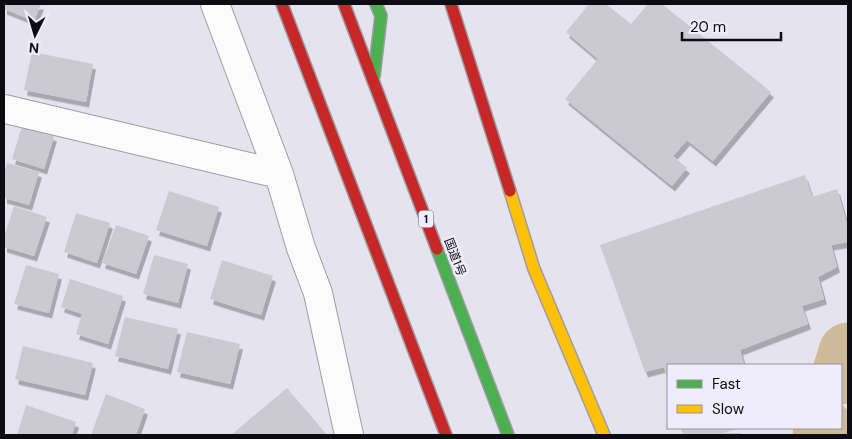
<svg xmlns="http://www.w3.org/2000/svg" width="852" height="439" viewBox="0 0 852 439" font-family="'DM Sans','Noto Sans JP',sans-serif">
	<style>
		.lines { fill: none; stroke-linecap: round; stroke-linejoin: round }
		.river { stroke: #ceba99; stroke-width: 59 }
		.building { fill: #cbc9d2; filter: url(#shadow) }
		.street-casing { stroke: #9e9ca4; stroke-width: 30 }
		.fast-casing { stroke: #9e9ca4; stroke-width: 14 }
		.slow-casing { stroke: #9e9ca4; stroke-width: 14 }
		.jam-casing { stroke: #9e9ca4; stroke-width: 14 }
		.street { stroke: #fbfbfc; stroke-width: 28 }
		.fast { stroke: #4caf50; stroke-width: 11 }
		.slow { stroke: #ffc107; stroke-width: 11 }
		.jam { stroke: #c62828; stroke-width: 11 }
		.labels { text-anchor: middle; stroke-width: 5; stroke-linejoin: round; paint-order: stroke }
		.shield { fill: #efedfc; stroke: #515058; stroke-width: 1 }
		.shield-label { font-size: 11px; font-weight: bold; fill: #0d0c12 }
		.street-label { font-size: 12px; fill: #0d0c12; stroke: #efedfc }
	</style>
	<defs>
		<filter id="shadow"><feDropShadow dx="3" dy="5.5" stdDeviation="0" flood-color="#0004"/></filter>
	</defs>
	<rect width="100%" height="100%" fill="#e5e3ee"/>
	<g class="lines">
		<!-- river -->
		<path class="river" d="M841 375 848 352
			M822 435 824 428"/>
	</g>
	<!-- building -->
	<path class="building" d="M4 4H41L34 21 4 9Z
		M589 4H606L631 24 648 4H662L771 92 713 161 687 140 673 156 687 168 672 186 565 99 598 59 566 32Z
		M32 52 93 64 86 102 24 90Z
		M22 126 54 136 44 169 12 159Z
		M7 163 39 172 29 205 4 198V172Z
		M805 175 812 197 837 189 848 227V242L831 245 837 267 818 277 824 299 802 306 808 324 740 350 744 365H668V380L664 367 645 372 600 245Z
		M169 191 219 207 207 246 156 230Z
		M14 206 47 217 34 256 4 247V237Z
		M76 213 110 223 97 263 64 252Z
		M116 225 149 236 136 274 102 263Z
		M154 255 188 264 178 303 143 294Z
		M222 260 273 276 261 315 210 299Z
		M26 265 59 274 49 313 14 304Z
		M70 279 123 296 108 344 76 334 82 314 61 307Z
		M125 317 178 329 168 369 115 356Z
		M187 332 240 344 230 384 177 372Z
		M23 346 93 363 85 395 15 379Z
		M287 388 327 435H231Z
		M106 394 145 409 136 435H91Z
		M26 405 76 422 72 435H17Z
		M681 428H740L718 435H683Z"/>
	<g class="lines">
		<defs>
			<path id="street" d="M215 4 279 174 301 248 318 293 349 435
				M5 109 279 174"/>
			<path id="fast" d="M374 76 381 16 376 4
				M437 249 508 435"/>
			<path id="slow" d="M510 191 534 269 604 435"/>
			<path id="jam" d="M282 4 446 435
				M344 4 437 249
				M451 4 510 191"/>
		</defs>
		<!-- street casing -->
		<use href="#street" class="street-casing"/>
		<!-- fast casing -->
		<use href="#fast" class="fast-casing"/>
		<!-- slow casing -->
		<use href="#slow" class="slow-casing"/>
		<!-- jam casing -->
		<use href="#jam" class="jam-casing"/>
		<!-- street -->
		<use href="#street" class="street"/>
		<!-- fast -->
		<use href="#fast" class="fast"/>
		<!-- slow -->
		<use href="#slow" class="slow"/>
		<!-- jam -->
		<use href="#jam" class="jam"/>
	</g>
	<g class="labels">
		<!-- shield labels -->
		<rect class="shield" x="418.5" y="210.5" width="15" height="17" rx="4"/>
		<g class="shield-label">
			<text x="426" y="223">1</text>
		</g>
		<!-- street labels -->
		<g class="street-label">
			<text transform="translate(455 257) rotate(69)" y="4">国道1号</text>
		</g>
	</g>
	<!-- border -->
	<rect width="852" height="439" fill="none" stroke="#0d0c12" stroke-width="10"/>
	<!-- legend -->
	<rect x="667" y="364" width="175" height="65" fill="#efedfc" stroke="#95939e"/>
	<rect x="677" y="380" width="25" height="8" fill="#4caf50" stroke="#95939e"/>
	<text x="712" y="389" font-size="15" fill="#0d0c12">Fast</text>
	<rect x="677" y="405" width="25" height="8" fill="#ffc107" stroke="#95939e"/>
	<text x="712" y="414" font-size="15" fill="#0d0c12">Slow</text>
	<!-- north arrow -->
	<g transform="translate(35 35) rotate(185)" stroke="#efedfc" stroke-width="4" paint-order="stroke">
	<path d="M0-4L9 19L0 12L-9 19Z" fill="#0d0c12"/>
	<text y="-8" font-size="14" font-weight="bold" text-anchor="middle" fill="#0d0c12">N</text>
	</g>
	<!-- scale -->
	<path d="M682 32v8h99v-8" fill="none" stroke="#0d0c12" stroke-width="2.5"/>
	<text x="690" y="32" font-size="15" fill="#0d0c12" stroke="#efedfc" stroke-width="4" paint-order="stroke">20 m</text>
</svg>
